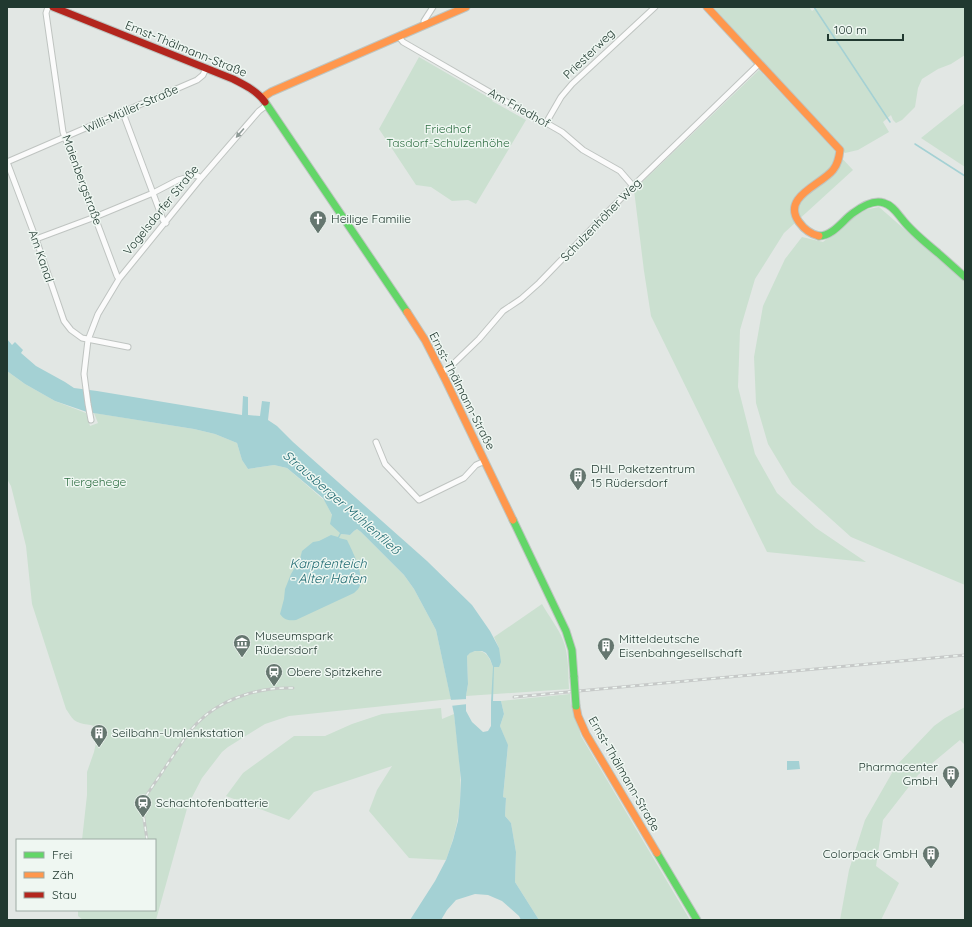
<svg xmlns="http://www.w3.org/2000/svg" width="972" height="927" viewBox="0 0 972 927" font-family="Quicksand,sans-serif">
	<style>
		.green { fill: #cbe0d0 }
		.water { fill: #a4d1d4; fill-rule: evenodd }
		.pier { fill: #e2e7e4 }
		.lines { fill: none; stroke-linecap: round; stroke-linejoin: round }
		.stream { stroke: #a4d1d4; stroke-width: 1.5 }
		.street-casing { stroke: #bfc4c1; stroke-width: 7 }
		.fast-casing { stroke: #bec5c1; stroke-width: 9 }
		.slow-casing { stroke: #bec5c1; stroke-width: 9 }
		.jam-casing { stroke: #bec5c1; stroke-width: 9 }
		.street { stroke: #fbfbfb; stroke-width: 5 }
		.fast { stroke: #63d668; stroke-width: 7 }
		.slow { stroke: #ff974d; stroke-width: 7 }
		.jam { stroke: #b3261e; stroke-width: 7 }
		.rail-casing { stroke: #c6c9c8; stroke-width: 3 }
		.rail { stroke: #eff7f2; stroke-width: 1.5; stroke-dasharray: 4.5; stroke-linecap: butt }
		.fast-bridge-casing { stroke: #bec5c1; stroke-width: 9; stroke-linecap: butt }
		.fast-bridge { stroke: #63d668; stroke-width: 7 }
		.oneway { fill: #8e9a96 }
		.labels { text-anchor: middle; stroke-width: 3; stroke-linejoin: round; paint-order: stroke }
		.street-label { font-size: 12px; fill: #213930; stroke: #eff7f2 }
		.park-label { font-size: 12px; fill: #2d6d41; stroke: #eff7f2 }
		.poi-label { font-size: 12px; fill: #213930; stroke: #eff7f2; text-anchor: start }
		.water-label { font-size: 13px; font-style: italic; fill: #1f6a71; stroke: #eff7f2 }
	</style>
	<rect width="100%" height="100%" fill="#e2e7e4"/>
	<!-- green -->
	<path class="green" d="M713 7H809L812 11 818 7H965V55L951 64 938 69 922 79 918 88 915 107 902 120 896 123 893 120 891 115 883 122 889 132 858 150 845 153Z
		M419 57 493 100 492 101 526 120 476 204 468 200 452 201 431 187 416 185 379 129Z
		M759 70 853 170 784 233 755 279 740 330 738 387 755 454 777 493 816 528 866 562 767 552 651 316 644 271 634 190Z
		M965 103V167L921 138Z
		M879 207 965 282V585L851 537 792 484 768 444 756 403 754 357 763 306 785 259 802 237 823 242 864 210Z
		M7 371 25 384 55 401 86 413 90 426 98 423 94 413 194 429 215 434 237 443 242 460 248 469 274 465 287 468 325 501 341 534 350 535 354 531 357 529 361 532 404 575 414 589 436 630 451 699 289 716 265 724 228 747 222 752 202 778 188 805 156 920H83L78 916V910H155V840H82L87 795V772L94 752 99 729C94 723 81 726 74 720 71 717 68 712 66 709L32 604 26 546 11 486 7 479Z
		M542 604C548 615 559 629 563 640 569 655 568 673 569 689L466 696 468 684 467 656C470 652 473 651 478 651 487 651 490 659 493 667L499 648 494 637Z
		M570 694 571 706 573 707 581 736 690 920H539L515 882 516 852 511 823 505 816 506 798 503 797 508 746 500 726 504 714 501 701Z
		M965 707V745L960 740 918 775 883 820 876 866 899 883 881 920H840L849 870 865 820 896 766 934 726 945 718Z
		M441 708 442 719 454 714C457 742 462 771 460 800 459 821 453 841 446 860L409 858 369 811 377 790 392 766 314 792 289 820 226 796 243 773 294 736H325L352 724 382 714Z"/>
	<!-- water -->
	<path class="water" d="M7 339 12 345 15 342 23 350 21 353 36 366 65 382 74 388 97 391 242 415 243 396 248 397V415L260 416 262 401 270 402 268 420 277 426 293 442 427 561 472 605 490 631 499 648 501 662 499 667H494L493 701H501L504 714 500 726 508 745 503 797 506 798 505 816 511 823 516 852 515 882 539 920H521L519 916 502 901 488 895 475 894 456 900 447 910 441 920H410L435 881 446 860 453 840 458 821 460 801 461 780 454 714 436 630 414 589 404 575 361 532 357 529 354 531 350 535 341 534 339 538 347 540C352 550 364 574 360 585 359 589 357 590 354 593L296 620C289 621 284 620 280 614L284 599 285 589 291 574 300 559 302 551 313 542 319 541 331 535 338 537 340 533 330 524 332 515 323 498 287 468 274 465 248 469 242 460 237 443 215 434 194 429 87 412 55 401 25 384 7 371ZM475 651H482L486 653 490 659 493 667 491 702V726L488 731 483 732 472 722 466 711V696L468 684 467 656 470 653Z
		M787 761H799L800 769 787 770Z"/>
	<!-- pier -->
	<path class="pier" d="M468 699V704L450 706 449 700Z"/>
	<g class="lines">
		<!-- stream -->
		<path class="stream" d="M814 7 890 122
			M915 144 965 176"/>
		<defs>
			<path id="street" d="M48 7 46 13 63 132 117 276 119 279
				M425 25 424 21 433 7
				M399 37 403 42 410 46 538 120 548 124 562 132 583 150 620 171 633 186
				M123 113 163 220 166 223
				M546 123 561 97 572 84 655 7
				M7 162 36 239 64 321 71 330 82 338 128 347
				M7 162 197 80 203 75 206 68
				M36 239 95 217 153 193 178 180 196 175 201 178
				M441 372 449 368 479 339 503 311 521 299 539 283 633 186 759 64
				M91 420 88 404 84 374 88 340 98 314 119 279 201 178 259 111 267 105
				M376 442 385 464 419 500 464 478 476 465 485 461"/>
			<path id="fast" d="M265 102 407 312
				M819 236C833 236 843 220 853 213 861 207 874 199 884 203 892 205 897 213 902 219 912 232 925 242 938 253 947 261 956 269 965 277
				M513 520 566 631 572 650 574 677
				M657 853 697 920"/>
			<path id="slow" d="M707 7 840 150C839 158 838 164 833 170 821 185 781 197 799 222 804 229 810 234 819 236
				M262 98 271 92 466 7
				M407 312 425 340 446 381 513 520
				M576 706 578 716 586 734 657 853"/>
			<path id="jam" d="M53 7 233 79C245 85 257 91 265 102"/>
		</defs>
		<!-- street casing -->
		<use href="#street" class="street-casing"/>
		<!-- fast casing -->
		<use href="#fast" class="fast-casing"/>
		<!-- slow casing -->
		<use href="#slow" class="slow-casing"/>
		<!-- jam casing -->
		<use href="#jam" class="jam-casing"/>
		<!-- street -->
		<use href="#street" class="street"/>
		<!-- fast -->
		<use href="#fast" class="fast"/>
		<!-- slow -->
		<use href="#slow" class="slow"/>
		<!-- jam -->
		<use href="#jam" class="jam"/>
		<defs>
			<path id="rail" d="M514 697 965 655
				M147 840 143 812 146 796 189 732C194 726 200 720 206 715 230 696 263 687 293 688"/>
		</defs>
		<!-- rail casing -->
		<use href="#rail" class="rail-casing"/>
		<!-- rail -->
		<use href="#rail" class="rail"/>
		<defs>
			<path id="fast-bridge" d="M574 677 576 706"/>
		</defs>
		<!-- fast-bridge casing -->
		<use href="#fast-bridge" class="fast-bridge-casing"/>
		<!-- fast-bridge -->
		<use href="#fast-bridge" class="fast-bridge"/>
	</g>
	<!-- one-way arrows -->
	<defs><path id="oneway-solid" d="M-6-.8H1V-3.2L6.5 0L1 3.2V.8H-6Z"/></defs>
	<use class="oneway" href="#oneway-solid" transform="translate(240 133) rotate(131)"/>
	<!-- icons -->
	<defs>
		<symbol id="church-pin" viewBox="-11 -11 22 30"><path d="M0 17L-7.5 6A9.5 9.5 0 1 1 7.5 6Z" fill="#65766f" stroke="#eff7f2"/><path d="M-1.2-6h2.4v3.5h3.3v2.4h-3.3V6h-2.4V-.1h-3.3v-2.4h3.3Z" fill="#fff"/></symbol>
		<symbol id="building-pin" viewBox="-11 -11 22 30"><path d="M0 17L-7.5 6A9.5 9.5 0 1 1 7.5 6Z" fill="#65766f" stroke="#eff7f2"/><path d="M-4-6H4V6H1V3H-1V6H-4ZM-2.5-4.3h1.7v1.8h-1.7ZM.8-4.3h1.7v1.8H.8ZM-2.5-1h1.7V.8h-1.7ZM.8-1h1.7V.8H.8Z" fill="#fff"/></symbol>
		<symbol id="museum-pin" viewBox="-11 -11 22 30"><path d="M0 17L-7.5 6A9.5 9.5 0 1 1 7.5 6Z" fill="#65766f" stroke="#eff7f2"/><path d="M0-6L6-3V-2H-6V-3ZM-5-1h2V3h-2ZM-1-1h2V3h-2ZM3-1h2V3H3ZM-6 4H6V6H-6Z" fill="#fff"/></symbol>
		<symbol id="station-pin" viewBox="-11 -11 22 30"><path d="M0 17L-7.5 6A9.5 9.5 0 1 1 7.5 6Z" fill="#65766f" stroke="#eff7f2"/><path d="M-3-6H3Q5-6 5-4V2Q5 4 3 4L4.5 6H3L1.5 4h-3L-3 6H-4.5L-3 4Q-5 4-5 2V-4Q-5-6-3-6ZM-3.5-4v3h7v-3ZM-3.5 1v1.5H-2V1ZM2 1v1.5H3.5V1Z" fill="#fff"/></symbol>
	</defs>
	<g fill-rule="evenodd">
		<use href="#church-pin" x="308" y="209" width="20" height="27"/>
		<use href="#building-pin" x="568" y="466" width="20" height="27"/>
		<use href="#museum-pin" x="232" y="633" width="20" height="27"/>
		<use href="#building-pin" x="596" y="636" width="20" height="27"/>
		<use href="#station-pin" x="264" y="662" width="20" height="27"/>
		<use href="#building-pin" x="89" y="723" width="20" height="27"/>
		<use href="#building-pin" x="941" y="764" width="20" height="27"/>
		<use href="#station-pin" x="133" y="793" width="20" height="27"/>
		<use href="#building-pin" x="921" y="844" width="20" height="27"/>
	</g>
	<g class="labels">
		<!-- street labels -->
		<g class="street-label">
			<text transform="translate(186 49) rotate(22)" y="4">Ernst-Thälmann-Straße</text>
			<text transform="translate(589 54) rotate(-44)" y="4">Priesterweg</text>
			<text transform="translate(519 108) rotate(29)" y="4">Am Friedhof</text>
			<text transform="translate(131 109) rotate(-24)" y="4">Willi-Müller-Straße</text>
			<text transform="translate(82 180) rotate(70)" y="4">Maienbergstraße</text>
			<text transform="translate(161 210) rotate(-51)" y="4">Vogelsdorfer Straße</text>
			<text transform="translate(601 220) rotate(-46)" y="4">Schulzenhöher Weg</text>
			<text transform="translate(41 256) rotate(71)" y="4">Am Kanal</text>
			<text transform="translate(462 391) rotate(63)" y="4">Ernst-Thälmann-Straße</text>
			<text transform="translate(624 774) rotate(60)" y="4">Ernst-Thälmann-Straße</text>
		</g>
		<!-- park labels -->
		<g class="park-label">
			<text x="448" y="133">Friedhof<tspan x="448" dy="14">Tasdorf-Schulzenhöhe</tspan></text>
			<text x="95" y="486">Tiergehege</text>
		</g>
		<!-- poi labels -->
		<g class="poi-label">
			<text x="331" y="223">Heilige Familie</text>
			<text x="591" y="473">DHL Paketzentrum<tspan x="591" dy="14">15 Rüdersdorf</tspan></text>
			<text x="255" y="640">Museumspark<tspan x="255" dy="14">Rüdersdorf</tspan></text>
			<text x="619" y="643">Mitteldeutsche<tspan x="619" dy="14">Eisenbahngesellschaft</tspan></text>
			<text x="287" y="676">Obere Spitzkehre</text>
			<text x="112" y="737">Seilbahn-Umlenkstation</text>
			<text x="938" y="771" text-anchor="end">Pharmacenter<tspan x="938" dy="14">GmbH</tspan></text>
			<text x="156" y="807">Schachtofenbatterie</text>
			<text x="918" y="858" text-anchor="end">Colorpack GmbH</text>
		</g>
		<!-- water labels -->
		<g class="water-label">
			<text transform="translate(342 502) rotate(41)" y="5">Strausberger Mühlenfließ</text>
			<text x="328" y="568">Karpfenteich<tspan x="328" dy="15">- Alter Hafen</tspan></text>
		</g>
	</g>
	<!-- border -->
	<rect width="972" height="927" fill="none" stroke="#213930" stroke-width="16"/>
	<!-- legend -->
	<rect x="16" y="839" width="140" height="72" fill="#eff7f2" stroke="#9daba4"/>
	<rect x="24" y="852" width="20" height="6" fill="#63d668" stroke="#9daba4"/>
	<text x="52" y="859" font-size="12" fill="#213930">Frei</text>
	<rect x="24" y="872" width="20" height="6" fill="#ff974d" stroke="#9daba4"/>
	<text x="52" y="879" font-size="12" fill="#213930">Zäh</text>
	<rect x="24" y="892" width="20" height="6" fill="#b3261e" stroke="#9daba4"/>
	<text x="52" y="899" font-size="12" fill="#213930">Stau</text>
	<!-- scale -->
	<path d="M828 34v6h75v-6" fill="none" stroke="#213930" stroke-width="2"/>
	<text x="834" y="34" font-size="12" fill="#213930" stroke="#eff7f2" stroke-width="3" paint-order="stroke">100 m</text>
</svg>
